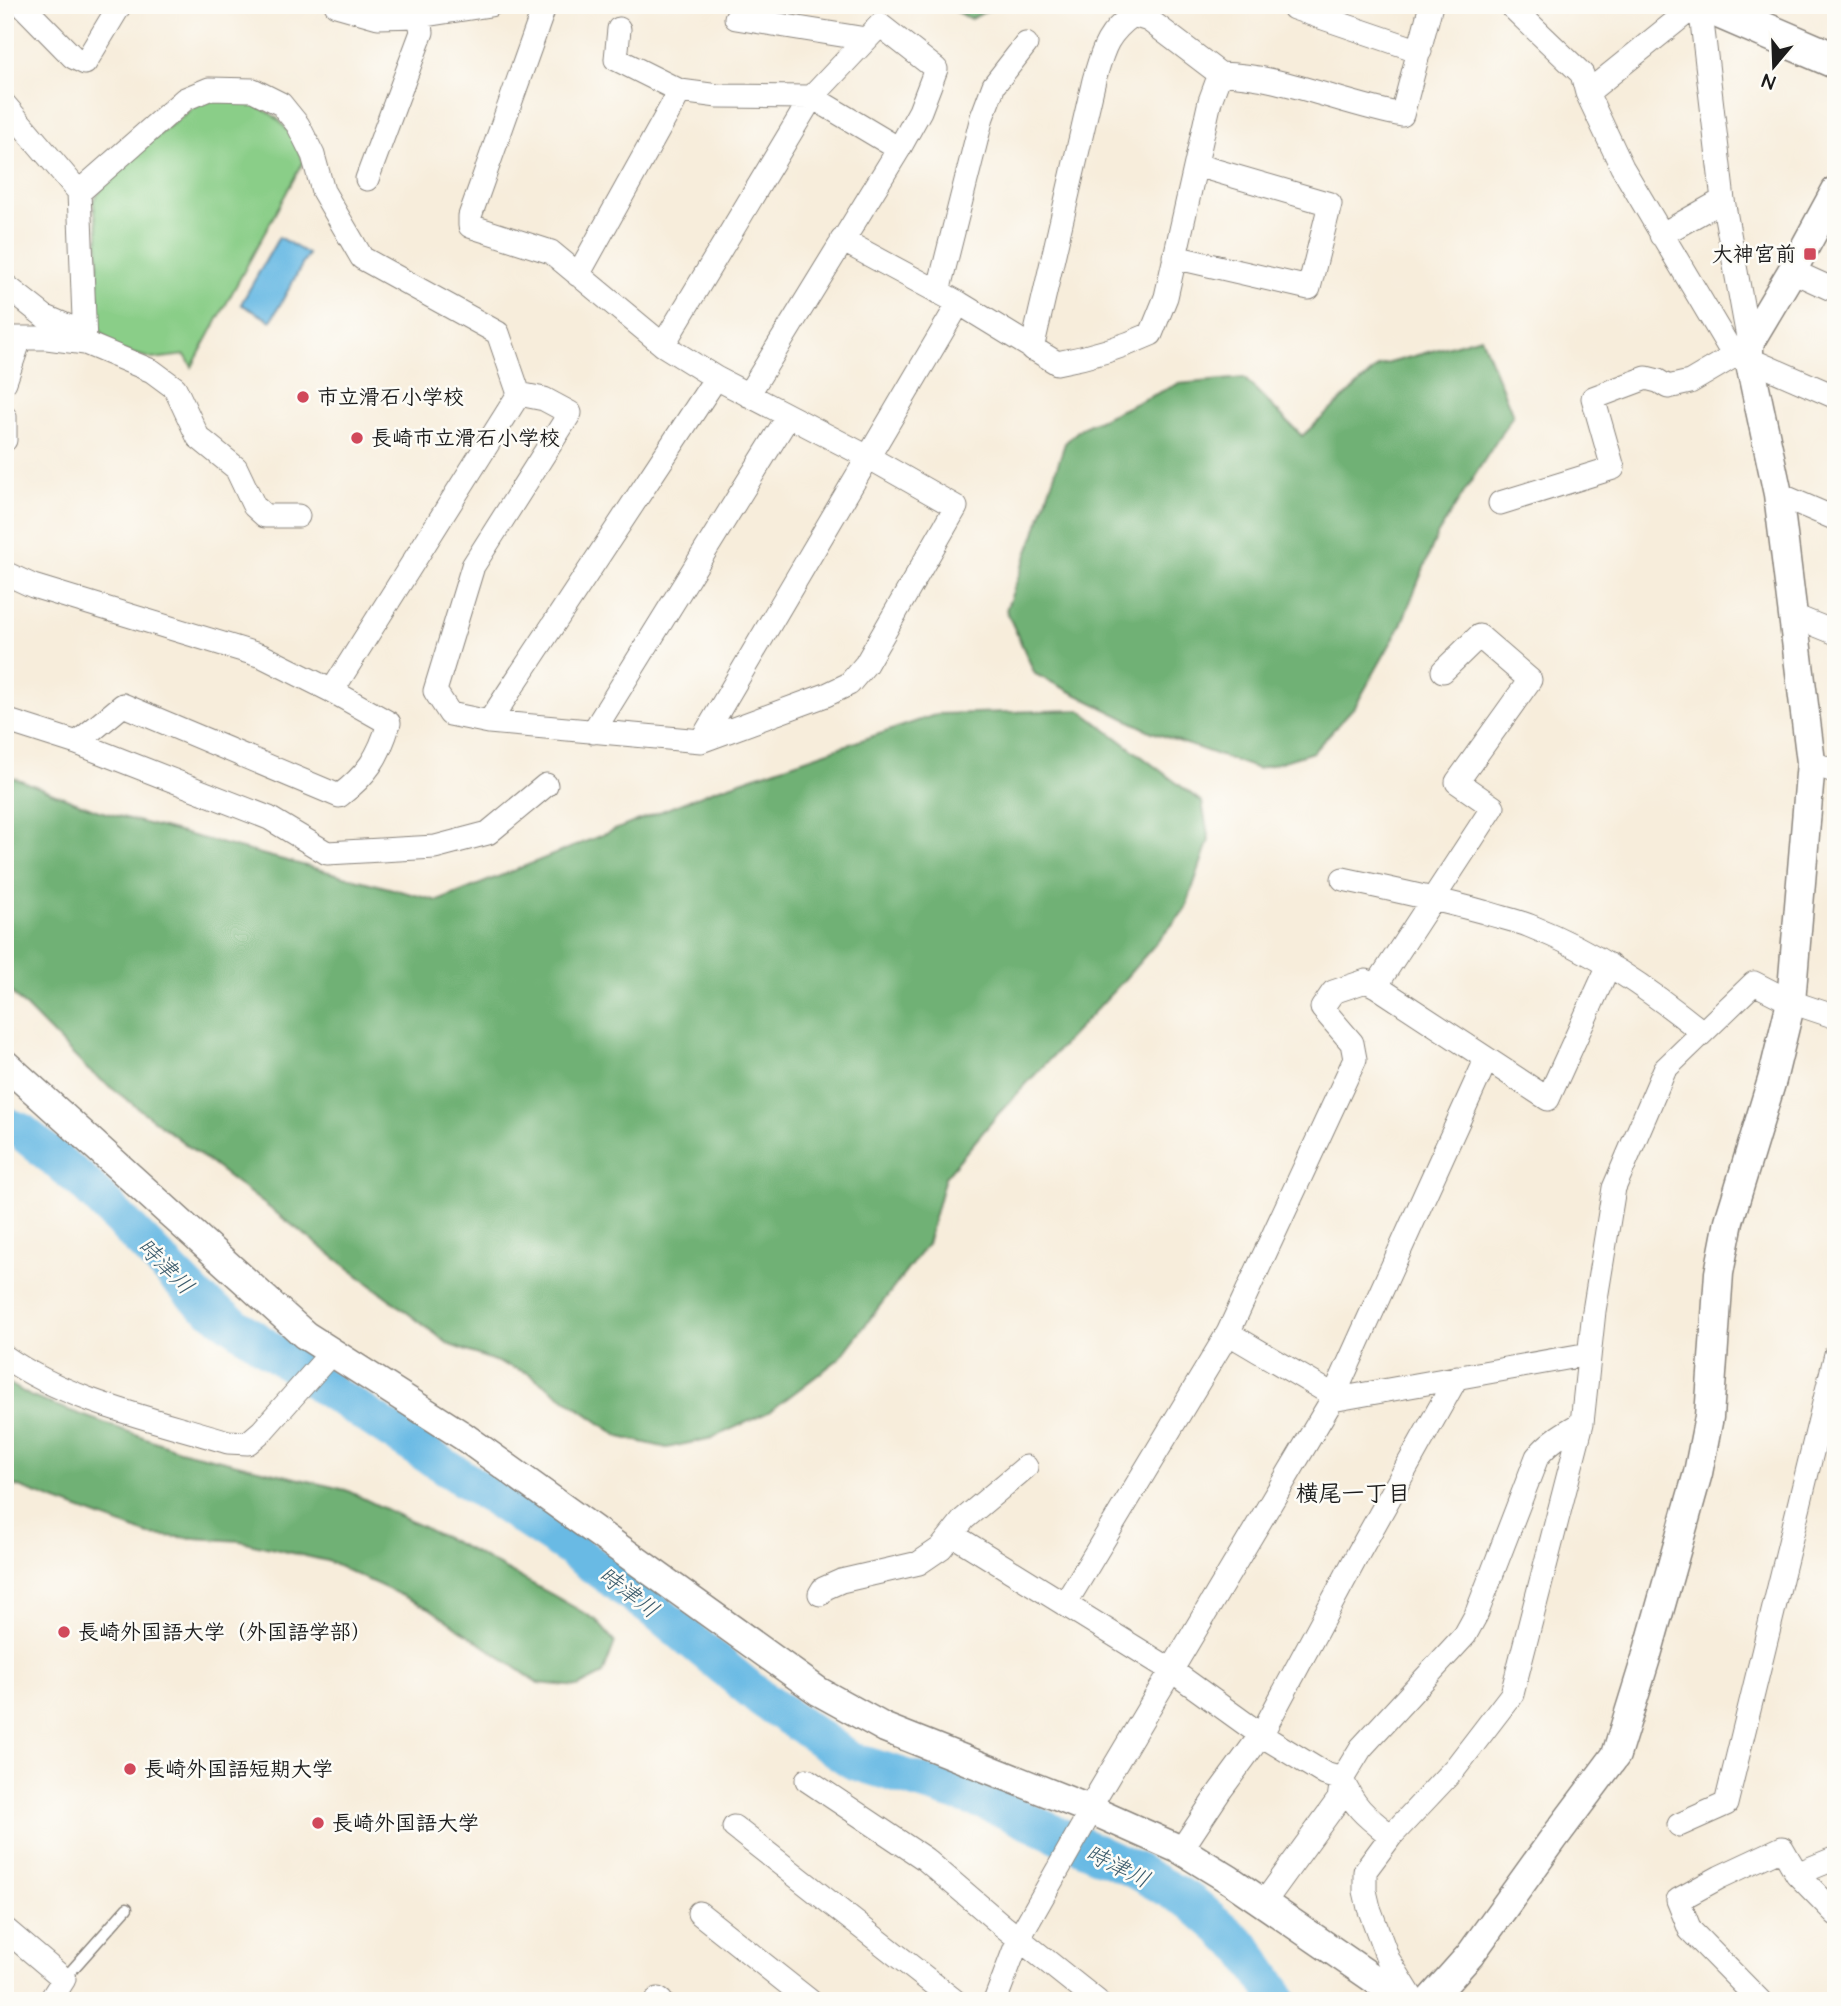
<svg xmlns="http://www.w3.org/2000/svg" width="1841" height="2006" viewBox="0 0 1841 2006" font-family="'Architects Daughter','Klee One',sans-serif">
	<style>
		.green { fill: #8ace88; stroke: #537552; stroke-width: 2 }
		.forest { fill: #6fb174; stroke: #466648; stroke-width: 2 }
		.water { fill: #69bae4; stroke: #426b80; stroke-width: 2 }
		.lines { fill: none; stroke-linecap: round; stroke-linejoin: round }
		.river { stroke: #69bae4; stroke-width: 37 }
		.service-casing { stroke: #8a847c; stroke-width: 13 }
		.minor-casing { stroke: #8a847c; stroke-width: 25 }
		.tertiary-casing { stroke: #8a847c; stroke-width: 31 }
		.primary-casing { stroke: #8a847c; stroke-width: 38 }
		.service { stroke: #fff; stroke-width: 10 }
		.minor { stroke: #fff; stroke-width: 23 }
		.tertiary { stroke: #fff; stroke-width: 28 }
		.primary { stroke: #fff; stroke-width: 35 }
		.poi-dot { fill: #d1495b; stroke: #fdfcf7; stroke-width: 2.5 }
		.labels { text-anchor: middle; stroke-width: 5; stroke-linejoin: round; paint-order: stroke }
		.poi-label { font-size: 21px; font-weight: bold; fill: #1c1c1c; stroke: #fdfcf7; text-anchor: start }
		.water-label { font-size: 23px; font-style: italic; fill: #3b5b6c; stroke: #fdfcf7 }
		.neighbourhood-label { font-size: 23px; font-weight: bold; fill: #1c1c1c; stroke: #fdfcf7 }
	</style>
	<rect width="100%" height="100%" fill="#fdfcf7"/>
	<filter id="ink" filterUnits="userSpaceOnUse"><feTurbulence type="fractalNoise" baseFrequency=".0143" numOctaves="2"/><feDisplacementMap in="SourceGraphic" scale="14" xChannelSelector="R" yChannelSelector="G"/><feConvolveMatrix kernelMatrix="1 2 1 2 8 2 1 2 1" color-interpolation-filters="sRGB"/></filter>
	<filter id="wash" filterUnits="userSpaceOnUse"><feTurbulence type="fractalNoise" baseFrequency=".00686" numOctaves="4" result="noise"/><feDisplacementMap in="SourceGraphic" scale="28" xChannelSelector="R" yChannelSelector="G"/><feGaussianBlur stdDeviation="1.57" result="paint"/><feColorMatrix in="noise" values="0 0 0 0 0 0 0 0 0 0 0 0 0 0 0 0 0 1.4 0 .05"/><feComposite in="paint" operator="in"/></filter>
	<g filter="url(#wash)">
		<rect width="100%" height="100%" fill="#f7eddb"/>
		<!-- green -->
		<path class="green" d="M228 96C271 109 287 118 303 162L192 367 185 355 153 359 115 349 98 328V230L93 201 116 169 201 101Z"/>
		<!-- forest -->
		<path class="forest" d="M944 5H998L971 19Z
			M1481 337 1513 415 1437 535 1401 625 1356 705 1313 752 1258 769 1152 732 1035 674 1006 610 1034 536 1065 443 1081 428 1178 384 1244 378 1302 436 1379 366Z
			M1080 710 1202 802 1209 840 1185 910 1123 981 999 1113 945 1177 927 1244 840 1358 769 1412 712 1438 667 1448 620 1437 528 1373 450 1345 88 1070 5 986V774L99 811 438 901 714 790 938 714Z
			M5 1381 32 1397 179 1450 346 1490 466 1548 553 1595 596 1620 615 1642 603 1674 578 1687 538 1683 429 1608 327 1561 240 1541 149 1535 5 1482Z"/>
		<!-- water -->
		<path class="water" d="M279 237 308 254 271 321 241 304Z"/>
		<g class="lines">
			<!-- river -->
			<path class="river" d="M5 1125 21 1131 83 1182 200 1301 325 1388 571 1549 662 1616 763 1700 853 1761 989 1803 1136 1871 1191 1902 1245 1949 1280 2001"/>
		</g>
	</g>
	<g filter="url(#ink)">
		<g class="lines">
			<defs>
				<path id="service" d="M64 1979 127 1908"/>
				<path id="minor" d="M22 5 73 57 85 63 120 5
					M336 5 378 17 419 16 490 5
					M1510 5 1582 74 1587 93 1622 167 1734 356 1749 359 1836 397
					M1700 5 1723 200 1749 343
					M1294 8 1420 51
					M736 18 866 39
					M619 29 616 59 680 91
					M1587 93 1696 5
					M5 105 79 192
					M367 179 422 32 419 16
					M1661 235 1723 200
					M842 240 959 303 1057 363C1090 357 1121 348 1151 334L1166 297 1210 101 1220 74C1281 75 1342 104 1402 115L1431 5
					M1174 257 1309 288 1330 204 1196 165
					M1792 271 1836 291
					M578 275 680 91 718 96 812 97 899 149 748 395
					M5 285 44 316 77 330 83 340
					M938 292 982 117 994 85 1026 44
					M5 338H47L85 343 152 371 175 388 198 437 236 468 254 506 265 516H298
					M85 343 79 192 185 99 209 89 253 90 281 104 298 125 313 155 323 191 362 258 498 333 519 394
					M663 345 812 97 880 25 936 69 920 111 899 149
					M1032 349 1094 80C1103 50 1106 34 1133 15L1149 20 1220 74
					M5 382 20 339
					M519 394 544 399 570 413 473 566 435 691 450 714 489 722 701 741 826 695 849 684 866 664 956 507 868 457 716 378 663 345 551 252 470 226V216L545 5
					M5 417V440
					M1778 494 1836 519
					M1500 503 1613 468 1593 398 1646 378 1658 381 1668 387 1690 382 1734 356
					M5 573 33 586 262 656 332 691 389 723C379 757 367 775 339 796L123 705 77 743 5 720
					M1794 616 1836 633
					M332 691 519 394
					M489 722 716 378
					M593 732 788 417
					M701 741 959 303
					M77 743 269 818 327 853 435 847 488 833 546 785
					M1811 762 1836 772
					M1343 879C1390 889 1437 899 1484 912 1499 917 1515 920 1530 926 1594 951 1649 989 1702 1032
					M1376 986 1493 807 1457 782 1530 680 1479 636 1443 671
					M1228 1333 1326 1391 1332 1400
					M5 1357C70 1402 153 1419 228 1442L248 1443 262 1431 333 1351
					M1332 1400 1589 1354
					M953 1535 1171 1670 1261 1735 1325 1774 1342 1779C1354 1808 1367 1817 1391 1836
					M820 1594 823 1589 841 1581 919 1563 941 1548 964 1519 1026 1467
					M1065 1604 1228 1333 1355 1059 1352 1043 1322 1008 1333 992 1366 981 1376 986 1548 1099 1609 965
					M807 1780 925 1859 1003 1926 1097 2001
					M1679 1825 1726 1804 1836 1354
					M734 1827 955 2001
					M1181 1850 1220 1791 1261 1735 1359 1552 1457 1377
					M1797 1874 1836 1858
					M1263 1904 1339 1799 1342 1779 1361 1748 1465 1635 1476 1615 1537 1457C1550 1441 1564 1433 1582 1423
					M699 1913 810 2001
					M5 1929 64 1979 50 2001
					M658 1999 661 2001
					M995 2001 1019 1938 1087 1818 1089 1809 1332 1400 1486 1060
					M1414 2001 1388 1959 1369 1908 1365 1891V1871L1391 1836 1456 1767 1512 1694 1582 1423 1594 1311 1614 1188 1665 1069 1754 983 1791 1002 1836 1017
					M1760 2001 1690 1930 1678 1900 1720 1877 1782 1848 1797 1874 1836 1914"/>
				<path id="tertiary" d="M5 1064 305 1335 463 1436 818 1691 885 1728 1089 1809 1181 1850 1230 1880 1406 2001
					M1429 2001 1470 1955 1554 1838 1616 1755 1646 1658 1698 1473 1709 1417 1719 1273 1729 1221 1772 1080 1791 1002 1811 762 1778 494 1749 359V343L1792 271 1836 190"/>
				<path id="primary" d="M1706 5 1836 61"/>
			</defs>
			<!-- service casing -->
			<use href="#service" class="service-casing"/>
			<!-- minor casing -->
			<use href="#minor" class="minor-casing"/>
			<!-- tertiary casing -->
			<use href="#tertiary" class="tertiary-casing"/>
			<!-- primary casing -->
			<use href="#primary" class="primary-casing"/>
			<!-- service -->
			<use href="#service" class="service"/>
			<!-- minor -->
			<use href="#minor" class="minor"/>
			<!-- tertiary -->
			<use href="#tertiary" class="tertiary"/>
			<!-- primary -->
			<use href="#primary" class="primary"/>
		</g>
	</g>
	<!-- markers -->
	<g class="poi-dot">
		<rect x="1803" y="247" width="14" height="14" rx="3.5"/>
		<circle cx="303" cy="397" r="7"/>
		<circle cx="357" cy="438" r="7"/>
		<circle cx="64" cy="1632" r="7"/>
		<circle cx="130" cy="1769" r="7"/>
		<circle cx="318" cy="1823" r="7"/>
	</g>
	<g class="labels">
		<!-- poi labels -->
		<g class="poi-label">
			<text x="1796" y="261" text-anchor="end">大神宮前</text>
			<text x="317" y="404">市立滑石小学校</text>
			<text x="371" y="445">長崎市立滑石小学校</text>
			<text x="78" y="1639">長崎外国語大学（外国語学部）</text>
			<text x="144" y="1776">長崎外国語短期大学</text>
			<text x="332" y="1830">長崎外国語大学</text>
		</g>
		<!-- water labels -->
		<g class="water-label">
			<text transform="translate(166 1266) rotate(45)" y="8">時津川</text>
			<text transform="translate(629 1592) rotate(37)" y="8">時津川</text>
			<text transform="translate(1118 1866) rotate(26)" y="8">時津川</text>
		</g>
		<!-- neighbourhood labels -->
		<g class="neighbourhood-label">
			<text x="1353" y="1501">横尾一丁目</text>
		</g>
	</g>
	<!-- margin -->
	<rect width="1841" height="2006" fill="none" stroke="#fdfcf7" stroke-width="28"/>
	<!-- north arrow -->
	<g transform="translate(1774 66) rotate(199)" stroke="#fdfcf7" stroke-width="5" paint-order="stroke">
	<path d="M0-5L12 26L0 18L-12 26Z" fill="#1c1c1c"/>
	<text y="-10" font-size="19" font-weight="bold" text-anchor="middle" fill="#1c1c1c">N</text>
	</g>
</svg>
